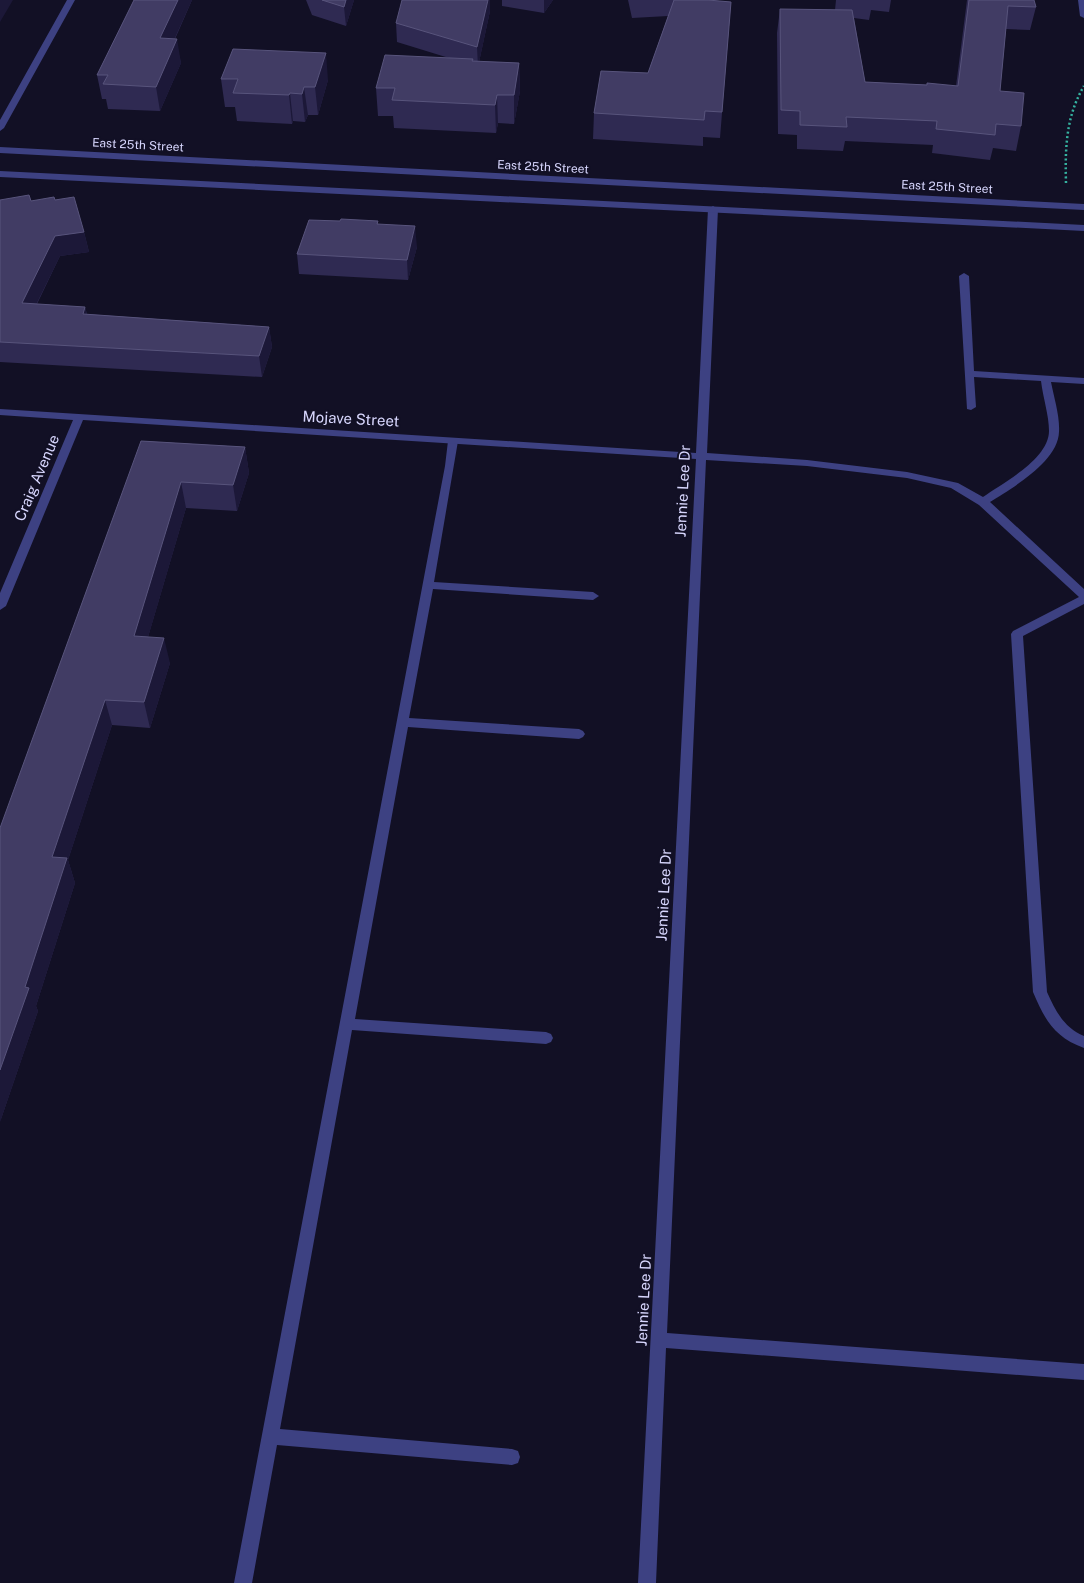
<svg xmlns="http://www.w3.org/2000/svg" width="1084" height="1583" viewBox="0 0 1084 1583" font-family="'Public Sans',sans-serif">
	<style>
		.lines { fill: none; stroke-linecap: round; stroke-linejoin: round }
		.path { stroke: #35b2a0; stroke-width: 2.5; stroke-dasharray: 2 2.5; stroke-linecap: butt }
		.service { fill: #3d4182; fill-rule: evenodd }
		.minor { fill: #3d4182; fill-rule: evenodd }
		.tertiary { fill: #3d4182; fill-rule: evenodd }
		.wall { fill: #2f2a52 }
		.shaded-wall { fill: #1c1838 }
		.building { fill: #413c64; stroke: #58547c }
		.labels { text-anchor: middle; stroke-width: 4; stroke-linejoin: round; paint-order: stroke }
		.far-street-label { font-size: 12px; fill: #d7d6fd; stroke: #121025 }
		.street-label { font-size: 15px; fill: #d7d6fd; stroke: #121025 }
	</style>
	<rect width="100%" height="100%" fill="#121025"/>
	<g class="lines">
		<!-- path -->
		<path class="path" d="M1066 183C1065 148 1066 116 1084 86"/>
		<!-- service -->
		<path class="service" d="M453 438 458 441 434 582 593 592 599 596 593 600 433 589 409 718 579 729 583 731 585 734 583 737 579 739 408 727 355 1019 546 1032 551 1034 553 1038 551 1042 546 1044 352 1030 280 1429 512 1449 518 1451 520 1457 518 1463 512 1465 277 1445 252 1583H234L445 466 448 441Z"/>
		<!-- minor -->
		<path class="minor" d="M67 0H75L4 128 0 131V120Z
			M1078 0H1084V18L1080 16Z
			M713 206 718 209 707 453 807 460 907 472 958 483 983 497C1003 483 1049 459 1049 431 1049 415 1043 398 1041 381L974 377 976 407 971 410 967 409 959 276 964 273 969 276 974 371 1084 378V384L1051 382C1054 398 1060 416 1059 432 1058 462 1012 488 990 502L1084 589V604L1023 636 1047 992C1055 1010 1064 1028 1084 1036V1048C1054 1037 1045 1020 1033 992L1011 634 1013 631 1079 597 979 505 951 488 907 478 807 466 706 460 667 1333 1084 1364V1380L666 1348 656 1583H638L696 459 83 420 6 606 0 610V593L73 420 0 415V409L696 453 708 209Z"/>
		<!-- tertiary -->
		<path class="tertiary" d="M0 147 1084 204V210L0 153Z
			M0 171 1084 225V231L0 177Z"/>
	</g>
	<!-- wall -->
	<path class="wall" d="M134 0H192L175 39 181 63 160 111 108 109 106 99H102L97 75Z
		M306 0H354L346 26 312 15Z
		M502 0H553L544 13 502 6Z
		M628 0H708L731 2 720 138 703 137V146L593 139 594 113 648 73 668 16 632 18Z
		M836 0H891L889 12 871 10 869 20 854 18 865 82 956 86 967 0H1034L1036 7 1030 30 1006 29 1000 91 1021 126 1016 151 993 148 990 160 932 153 933 145 845 141 843 151 797 149V135L778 134 777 33 780 9 835 10Z
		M490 11 479 62 519 63 520 91 514 124 498 123 496 133 394 128 393 116H378L376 88 449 58 397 42 396 23Z
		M221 79 328 80 318 115H308L305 122 293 121 292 124 237 121 235 107H225Z
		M0 200 31 201 55 200 84 232 89 252 60 256 37 304 85 307 87 314 269 327 272 347 262 377 0 362Z
		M340 221H378V224L417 247 408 280 299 274 297 254Z
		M141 441 245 447 249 473 237 511 186 508 148 637 170 663 150 728 112 725 68 860 75 883 36 1006 38 1011 0 1122Z"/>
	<!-- shaded-wall -->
	<path class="shaded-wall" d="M0 0H13L0 22Z
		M178 0H192L164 62 160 38Z
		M346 0H354L346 26 344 7Z
		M488 0H490V11L478 67 477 47Z
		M544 0H553L544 13Z
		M177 39 181 63 160 111 156 87Z
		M326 53 328 80 318 115 315 87Z
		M519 63 520 91 514 124V95Z
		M304 87 308 115 305 122 302 94Z
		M290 93 293 121 292 124 289 95Z
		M497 95 498 123 496 133 495 105Z
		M415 226 417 247 408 280 407 260Z
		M84 232 89 252 60 256 27 323 22 303 55 236Z
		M85 307 90 327 83 314Z
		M269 327 272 347 262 377 259 356Z
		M245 447 249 473 237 511 233 485Z
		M181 482 186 508 141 661 134 636Z
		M164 638 170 663 150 728 144 702Z
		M105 700 112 725 68 860 75 883 36 1006 38 1011 0 1122V1070L25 987 52 857Z"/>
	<!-- building -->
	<path class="building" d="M134 0H178L160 38 177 39 156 87 103 84 108 75H97Z
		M322 0H346L344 7Z
		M402 0H488L477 47 396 23Z
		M674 0H708L731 2 722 112 705 111 704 120 594 113 601 71 648 73Z
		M969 0H1034L1036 7 1008 6 1000 91 1024 93 1021 126 996 124 995 135 936 129 937 121 846 117 847 127 800 125V111L781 110 780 9 852 10 865 82 927 85V83L958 86Z
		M233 49 326 53 315 87H304L302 94 290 93 289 95 233 93 238 79H221Z
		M385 55 473 59 472 61 519 63 514 95H497L495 105 392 100 395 88H376Z
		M29 195 31 201 54 197 55 200 74 197 84 232 55 236 22 303 85 307 83 314 269 327 259 356 0 342V200Z
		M341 219 378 221 377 224 415 226 407 260 297 254 309 220 340 221Z
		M141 441 245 447 233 485 181 482 134 636 164 638 144 702 105 700 52 857 67 858 25 987 29 988 0 1070V828Z"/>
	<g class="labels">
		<!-- far-street labels -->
		<g class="far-street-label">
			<text transform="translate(138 145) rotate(3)" y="4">East 25th Street</text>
			<text transform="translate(543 167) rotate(3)" y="4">East 25th Street</text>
			<text transform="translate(947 187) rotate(3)" y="4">East 25th Street</text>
		</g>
		<!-- street labels -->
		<g class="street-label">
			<text transform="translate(351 419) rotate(3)" y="5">Mojave Street</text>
			<text transform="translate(37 478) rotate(-67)" y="5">Craig Avenue</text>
			<text transform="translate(683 491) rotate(-87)" y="5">Jennie Lee Dr</text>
			<text transform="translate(664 895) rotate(-87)" y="5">Jennie Lee Dr</text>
			<text transform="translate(644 1300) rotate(-87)" y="5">Jennie Lee Dr</text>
		</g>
	</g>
</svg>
